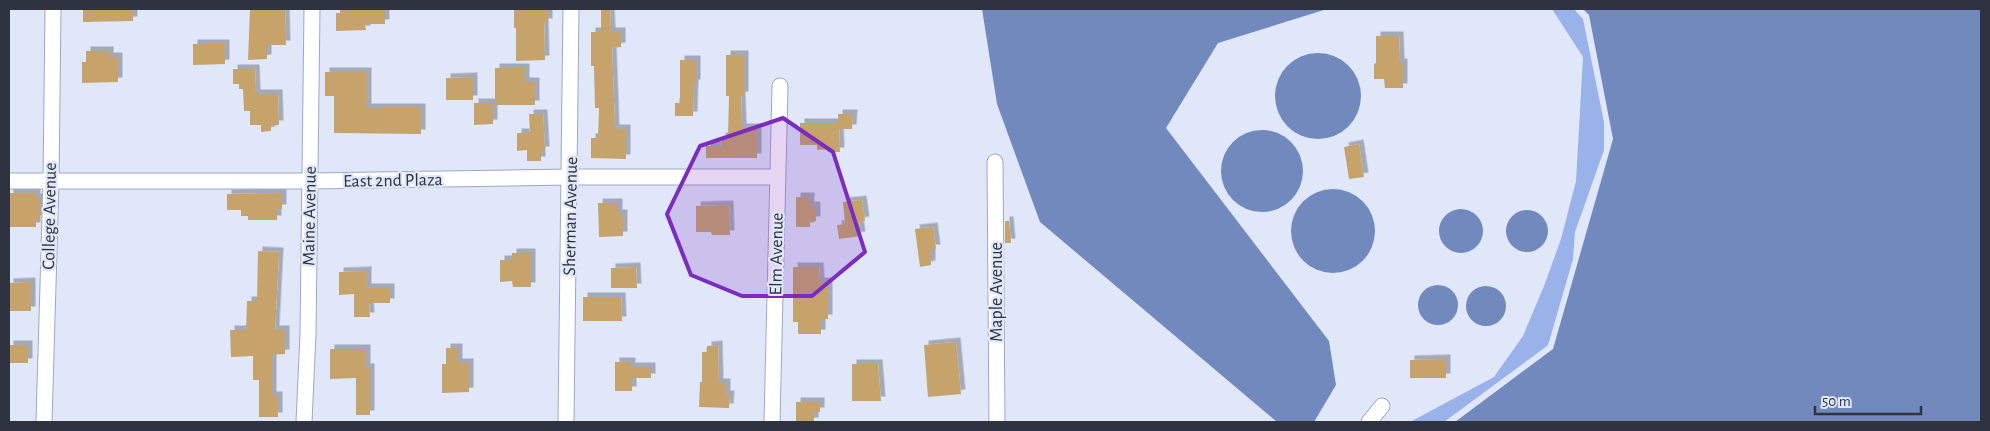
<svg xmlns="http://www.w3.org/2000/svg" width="1990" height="431" viewBox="0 0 1990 431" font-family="'Alegreya Sans',sans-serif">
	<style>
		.forest { fill: #9ab2ea }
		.water { fill: #7289be }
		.building { fill: #c5a36a; filter: url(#shadow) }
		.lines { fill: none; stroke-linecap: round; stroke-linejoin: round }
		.street-casing { stroke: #9ca9c5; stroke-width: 17 }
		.street { stroke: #fff; stroke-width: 15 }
		.marked { fill: #7b2cbf; fill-opacity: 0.2; stroke: #7b2cbf; stroke-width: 4; stroke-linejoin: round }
		.labels { text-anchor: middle; stroke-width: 4.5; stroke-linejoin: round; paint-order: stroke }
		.street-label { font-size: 18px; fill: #2e333f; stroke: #dfe7f9 }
	</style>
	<defs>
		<filter id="shadow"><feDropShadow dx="4.5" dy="-4.5" stdDeviation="0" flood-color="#0004"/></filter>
	</defs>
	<rect width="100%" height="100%" fill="#dfe7f9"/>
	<!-- forest -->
	<path class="forest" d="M1552 9H1574L1583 19 1604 122V150L1575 232 1573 259 1549 342 1547 346 1444 422H1410L1494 377 1523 336 1544 286 1561 239 1576 181 1583 57Z"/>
	<!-- water -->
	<path class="water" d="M982 9H1327L1218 43 1166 128 1329 341 1336 385 1314 422H1277L1040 222 997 104Z
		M1583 9H1981V422H1455L1553 349 1613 139 1589 15Z
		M1275 96a43 43 0 1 1 86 0a43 43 0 1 1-86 0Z
		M1221 171a41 41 0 1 1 82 0a41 41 0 1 1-82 0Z
		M1291 231a42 42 0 1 1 84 0a42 42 0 1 1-84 0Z
		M1439 231a22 22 0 1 1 44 0a22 22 0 1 1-44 0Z
		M1506 231a21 21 0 1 1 42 0a21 21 0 1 1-42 0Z
		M1418 305a20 20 0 1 1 40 0a20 20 0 1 1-40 0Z
		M1466 306a20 20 0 1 1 40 0a20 20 0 1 1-40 0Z"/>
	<!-- building -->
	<path class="building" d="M83 9H133V21L83 22Z
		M250 9H285L286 45H267V59L248 60Z
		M340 9H385V24H365L366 30 336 31V13H340Z
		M514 9H548V23H544L545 60 516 61V28H514Z
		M601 10H610L611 32H621V47L612 48 615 129H626V159L591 158V138H598L599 108H595L594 66H591V32H601Z
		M1376 36H1399L1400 63H1403V88H1385L1384 79H1374V64L1376 63Z
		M193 44H225V64L193 65Z
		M86 51H109V57H118V82L82 83V62H86Z
		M726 55H744V96H741L742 128H757V158H706V146H722L721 137H728L729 96H726Z
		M680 60H696V84H694L693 116H675V103H680Z
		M495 68H525V82H535V105H495Z
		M233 69H255L256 94H278L279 125H271V131L261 132V125H250V111H244L243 89H239V84H233Z
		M325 72H367V108H421V134L334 133V96H325Z
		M473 77V100H446V78Z
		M474 103H493V124L474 125Z
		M529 114H543L545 151H541V161H527V150L517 151V133H530Z
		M838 114H853L852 129H839L840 152H828V149L817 150V145H800V123H838Z
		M1359 144 1364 177 1349 179 1344 147Z
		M9 193H36V198H40V220H36V227H9Z
		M282 193V209H277V220H248V216H241V210H227V194Z
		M796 197H810V206H816V221H810V227H796Z
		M862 200 865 221 859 222 861 236 839 239 837 225 845 224 843 202Z
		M598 203H618V214H623V236L599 237Z
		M729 205 730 235H712L711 232H696V206Z
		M1005 221H1009L1011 243H1005Z
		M933 227 936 249H931V265L920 267 915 229Z
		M258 251 279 252 275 330H285V354L272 355V396H278V417H259V380H253V356L231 357 230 330H246L247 301H257Z
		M512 253H531V287H513L512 281 500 282V260H512Z
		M636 267 637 288H611V268Z
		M793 267H819L820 282H828V319H821V334H798V322H793Z
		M367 271V288H390V303H369L370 317H354V294L339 295V272Z
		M31 282V311H9V283Z
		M583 297H621L622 321H583Z
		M956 342 961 394 928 397 924 345Z
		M9 345H28V363H9Z
		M718 345 719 383H726V395H730L729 408 699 407 700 382H702V352H707V346Z
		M446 348H458V363H469V392L442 393V364H446Z
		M330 349H366V368H370V415H356V378L330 379Z
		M1446 359V378H1410V360Z
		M615 362H631V367H651V378H632V391H615Z
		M852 364H878L881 401H852Z
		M796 402H820V412H814V422H796Z"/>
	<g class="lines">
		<defs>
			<path id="street" d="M995 162 997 422
				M9 181H310L570 177H778
				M44 422 51 182 53 9
				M304 422 308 334 312 9
				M566 422 571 9
				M772 422 780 86
				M1369 422 1382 406"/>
		</defs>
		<!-- street casing -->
		<use href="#street" class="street-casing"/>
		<!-- street -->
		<use href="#street" class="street"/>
	</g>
	<!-- marked area -->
	<path class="marked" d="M783 118 833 152 865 252 812 296H742L691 275 667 214 700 146Z"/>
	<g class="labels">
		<!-- street labels -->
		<g class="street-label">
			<text transform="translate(393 180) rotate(-1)" y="6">East 2nd Plaza</text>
			<text transform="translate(49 216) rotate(-89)" y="6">College Avenue</text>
			<text transform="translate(309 216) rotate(-89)" y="6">Maine Avenue</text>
			<text transform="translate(570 216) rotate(-89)" y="6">Sherman Avenue</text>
			<text transform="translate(776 254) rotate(-89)" y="6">Elm Avenue</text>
			<text transform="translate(996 292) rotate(-90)" y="6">Maple Avenue</text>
		</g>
	</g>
	<!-- border -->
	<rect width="1990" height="431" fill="none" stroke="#2e333f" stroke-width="20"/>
	<!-- scale -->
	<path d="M1815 406v8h106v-8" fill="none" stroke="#2e333f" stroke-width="2.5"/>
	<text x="1822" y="406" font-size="15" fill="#2e333f" stroke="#dfe7f9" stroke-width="4" paint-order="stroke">50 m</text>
</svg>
